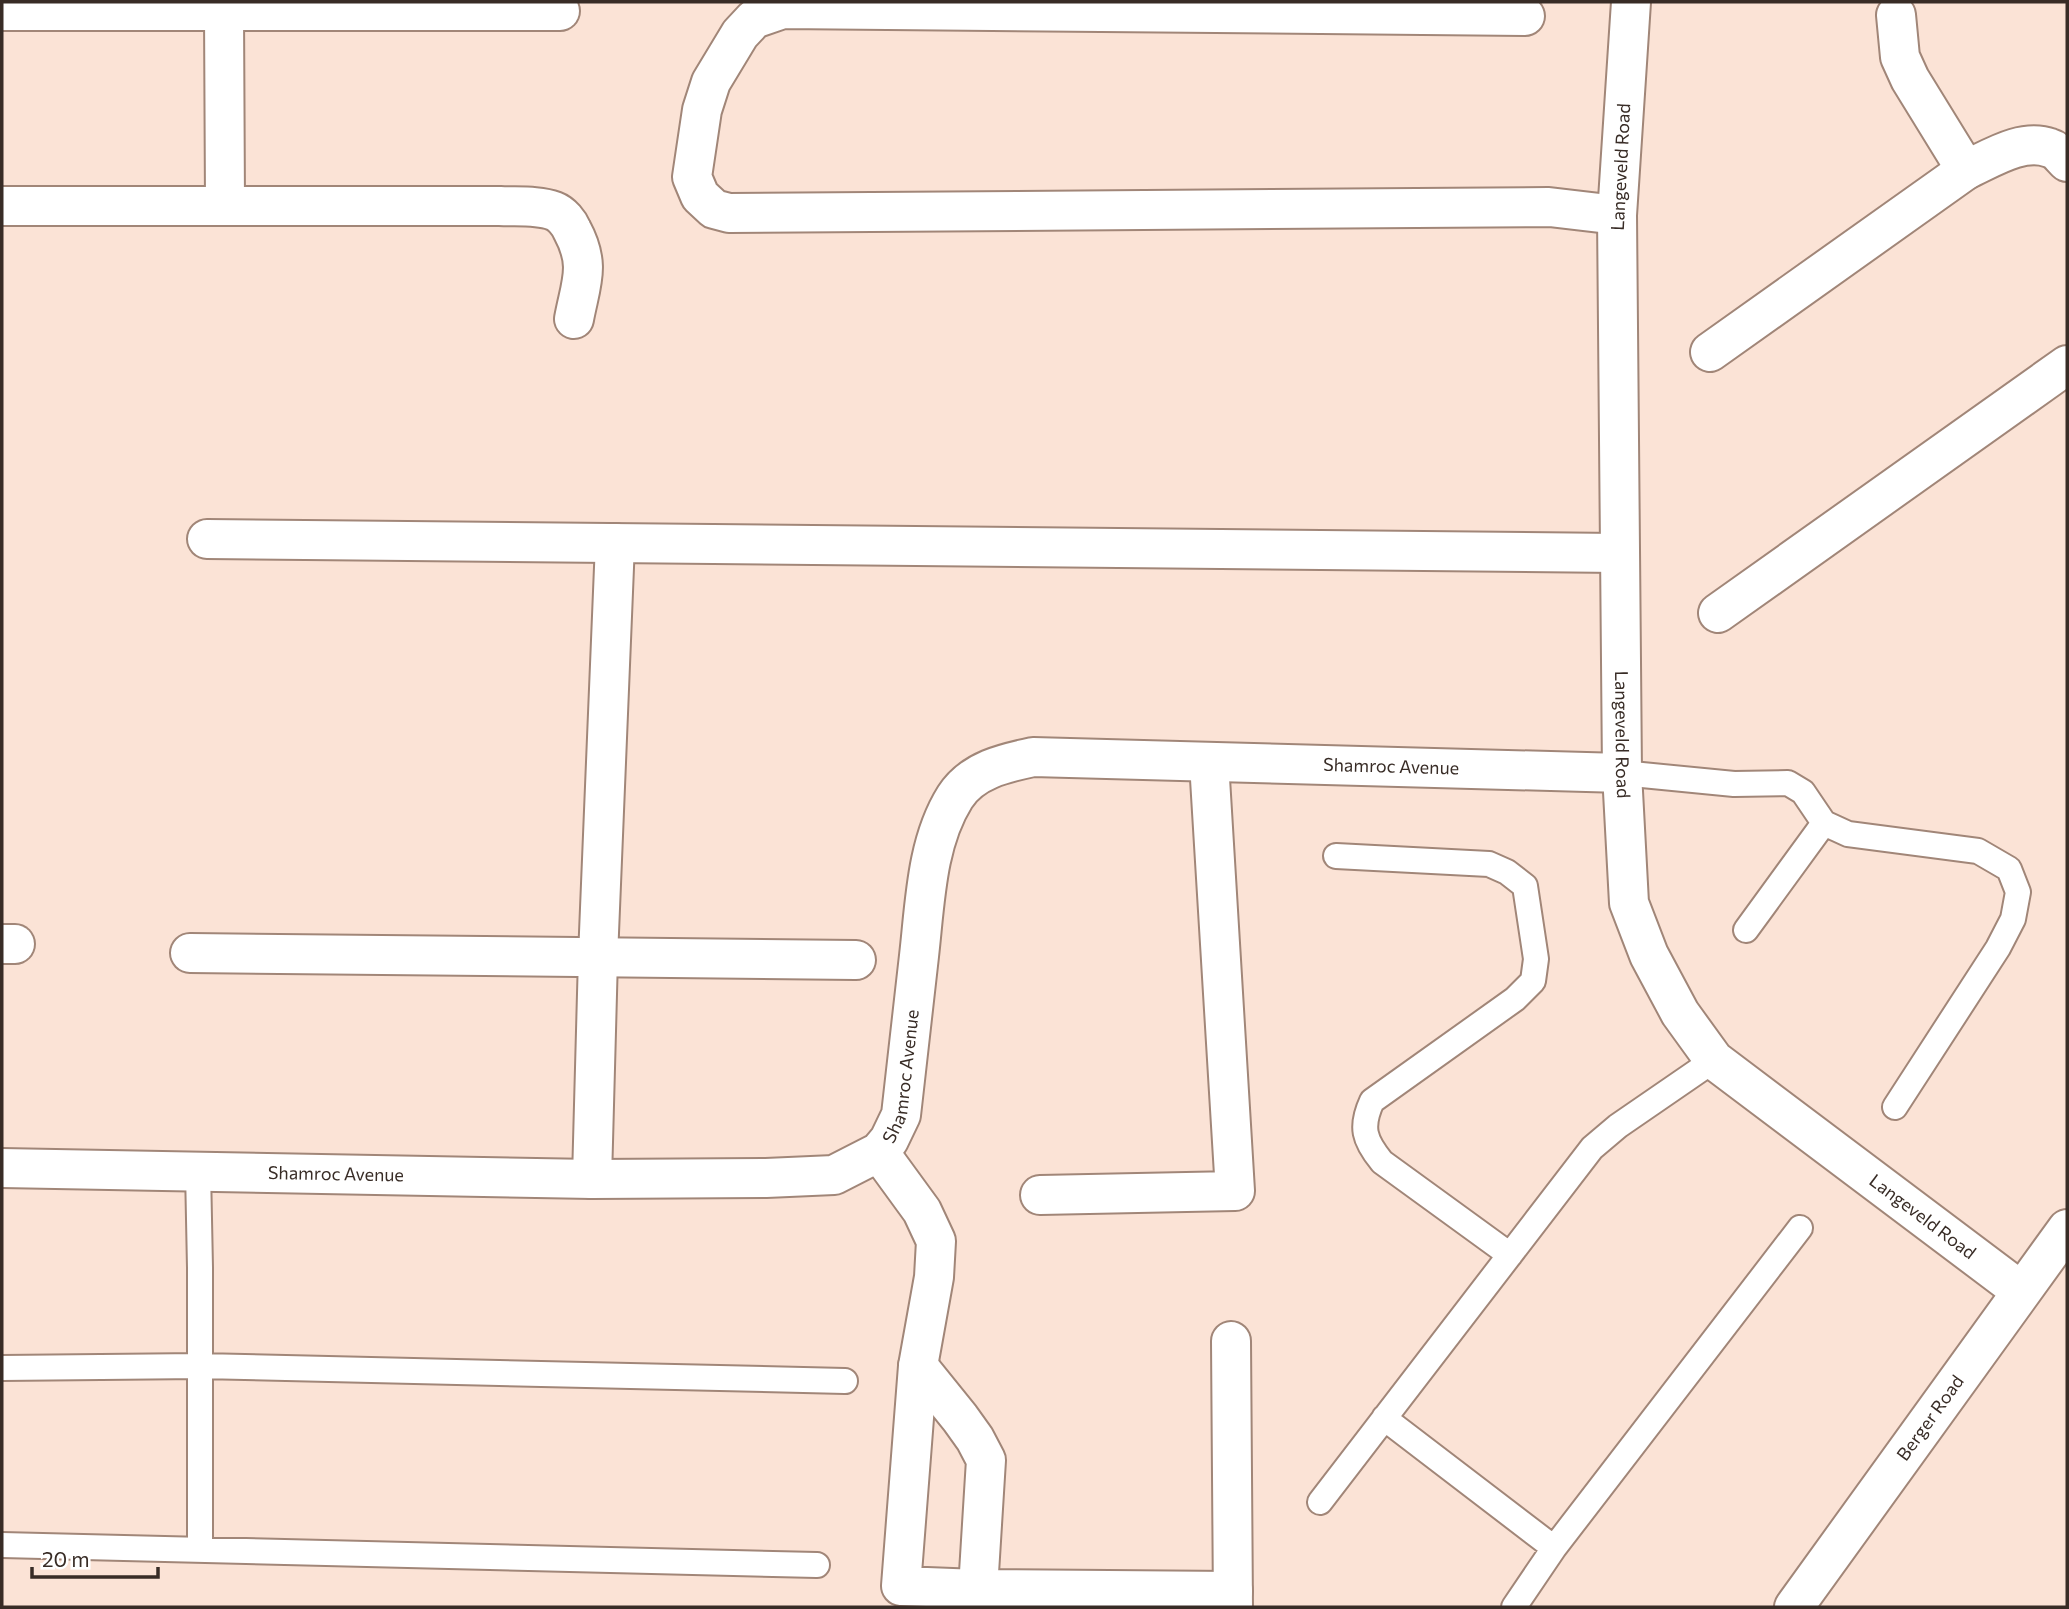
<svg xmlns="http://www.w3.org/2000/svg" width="2069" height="1609" viewBox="0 0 2069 1609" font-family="Commissioner,sans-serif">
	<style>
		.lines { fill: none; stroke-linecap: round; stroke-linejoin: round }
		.service-casing { stroke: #a18678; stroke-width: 28 }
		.minor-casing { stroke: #a18678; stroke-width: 42 }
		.service { stroke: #fff; stroke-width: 24 }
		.minor { stroke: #fff; stroke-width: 38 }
		.labels { text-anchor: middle; stroke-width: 5; stroke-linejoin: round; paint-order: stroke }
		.street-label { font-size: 18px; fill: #382c26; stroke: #fff }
	</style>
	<rect width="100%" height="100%" fill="#fbe3d6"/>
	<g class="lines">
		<defs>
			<path id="service" d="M1622 773 1734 784 1788 783 1803 792 1824 823 1848 834 1978 851 2009 869 2018 892 2013 919 1998 948 1895 1107
				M1336 856 1489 864 1507 872 1525 886 1536 959 1533 981 1515 999 1372 1101C1360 1127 1364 1140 1382 1162L1510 1255
				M1746 930 1824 823
				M198 1170 200 1268V1550
				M2 1368 200 1366 845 1381
				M1384 1418 1554 1548 1800 1228
				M1320 1502 1592 1148 1618 1126 1714 1060
				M2 1545 817 1565
				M1514 1607 1554 1548"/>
			<g id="minor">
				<path id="s1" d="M1631 2 1617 215 1622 773 1629 903 1649 955 1680 1013 1714 1060 2021 1291"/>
				<path d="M2 11H560"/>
				<path d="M224 12 225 204"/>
				<path d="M1896 15 1900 57 1910 79 1966 170"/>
				<path d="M1525 16 783 9 754 19 740 34 711 82 702 110 692 177 700 196 714 209 729 213 1549 207 1617 215"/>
				<path d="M2 206H500C517 207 538 205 554 211 562 214 569 223 572 230 591 265 581 282 574 319"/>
				<path d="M1710 352 1966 170C1992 158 2022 138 2050 148 2057 150 2062 157 2067 162"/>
				<path d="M207 539 1619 553"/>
				<path d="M1718 613 2067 365"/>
				<path d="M2 944H15"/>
				<path d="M190 953 856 960"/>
				<path d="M879 1152 922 1211 936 1241 934 1277 918 1366 901 1586 978 1589 1233 1591"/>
				<path id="s2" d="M2 1168 592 1179 766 1178 834 1175 879 1152 889 1140 901 1115C907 1062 913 1009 919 956 925 904 926 843 955 797 972 770 1005 763 1033 757L1622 773"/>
				<path d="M592 1179 598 957 615 543"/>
				<path d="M1040 1195 1235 1191 1209 762"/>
				<path d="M1231 1341 1233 1607"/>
				<path d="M918 1366 960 1418 975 1439 986 1460 978 1589"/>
				<path id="s3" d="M1794 1607 2067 1229"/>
			</g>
		</defs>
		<!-- service casing -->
		<use href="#service" class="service-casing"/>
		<!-- minor casing -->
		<use href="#minor" class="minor-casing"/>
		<!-- service -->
		<use href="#service" class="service"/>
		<!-- minor -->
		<use href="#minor" class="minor"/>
	</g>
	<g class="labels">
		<!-- street labels -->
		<g class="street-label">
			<text transform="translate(1621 167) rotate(-87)" y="6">Langeveld Road</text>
			<text dy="6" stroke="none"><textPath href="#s1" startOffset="733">Langeveld Road</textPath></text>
			<text dy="6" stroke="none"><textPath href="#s2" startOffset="1699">Shamroc Avenue</textPath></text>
			<text dy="6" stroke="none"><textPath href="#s2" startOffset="964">Shamroc Avenue</textPath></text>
			<text dy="6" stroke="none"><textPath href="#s2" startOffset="334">Shamroc Avenue</textPath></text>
			<text dy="6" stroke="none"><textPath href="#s1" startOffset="1342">Langeveld Road</textPath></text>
			<text dy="6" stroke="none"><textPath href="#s3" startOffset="233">Berger Road</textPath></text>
		</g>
	</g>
	<!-- border -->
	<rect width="2069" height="1609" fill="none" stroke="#382c26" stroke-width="7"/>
	<!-- scale -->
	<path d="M32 1567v10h126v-10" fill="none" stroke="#382c26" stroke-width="3.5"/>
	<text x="42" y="1567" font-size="21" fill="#382c26" stroke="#ffffff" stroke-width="5" paint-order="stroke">20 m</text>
</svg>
